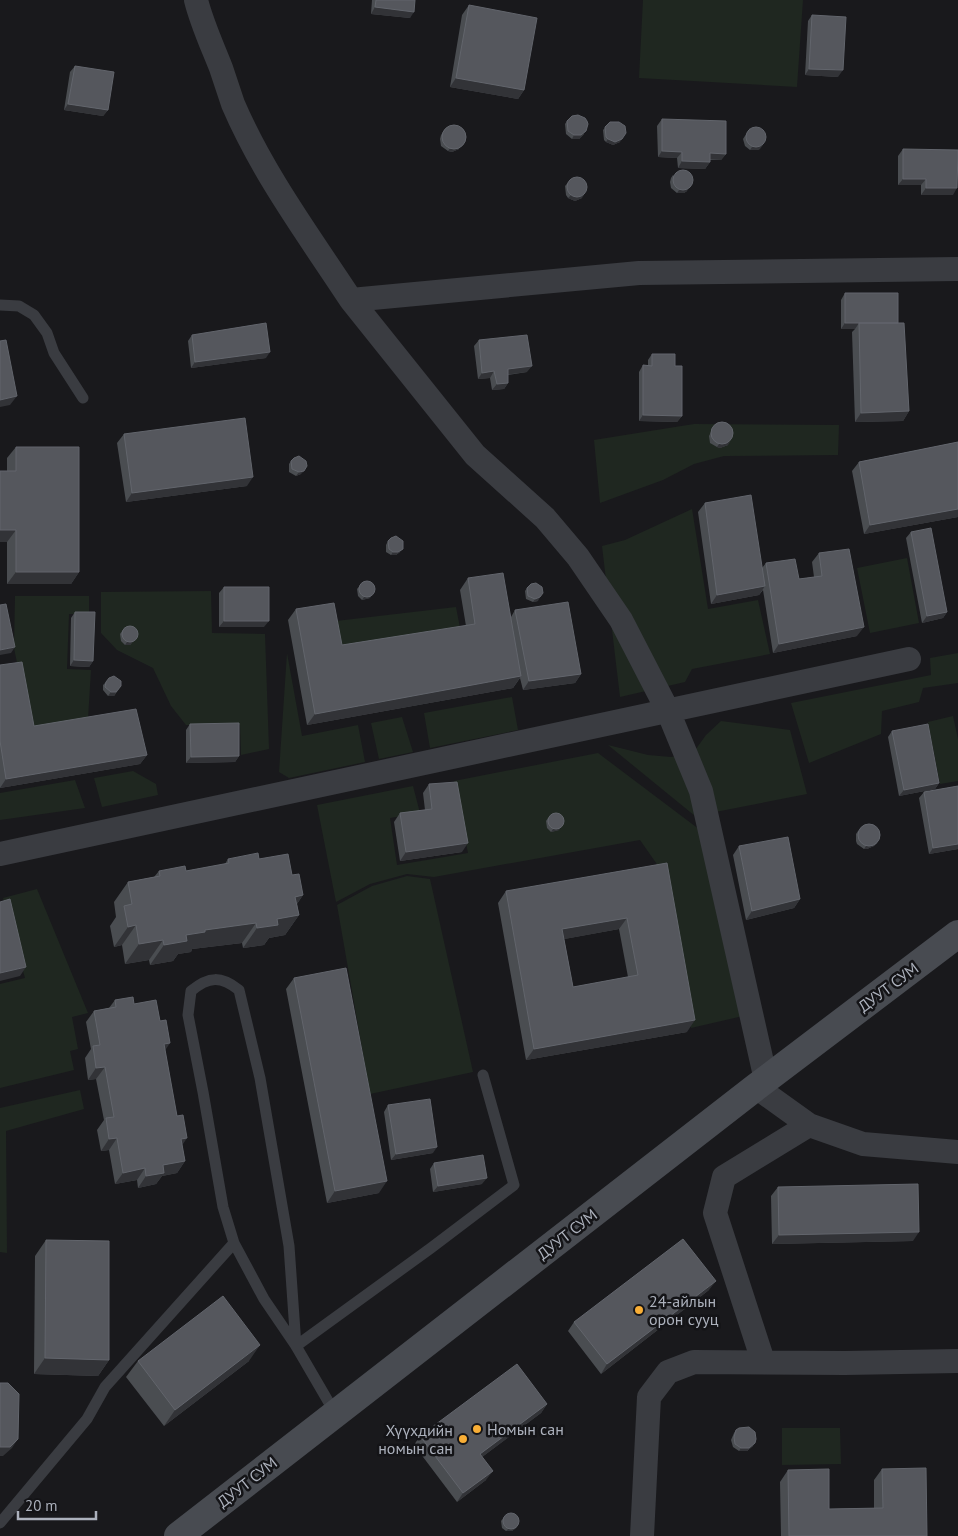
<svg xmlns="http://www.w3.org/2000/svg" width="958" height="1536" viewBox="0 0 958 1536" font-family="'PT Sans',sans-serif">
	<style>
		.green { fill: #1f2720 }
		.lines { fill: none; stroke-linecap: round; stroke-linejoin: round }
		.lane { stroke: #3a3c41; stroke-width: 11 }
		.street { stroke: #3a3c41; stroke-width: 24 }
		.secondary { stroke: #484b51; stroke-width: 28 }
		.wall { fill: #4a4d51; fill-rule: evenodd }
		.shaded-wall { fill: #323337 }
		.building { fill: #55575d; stroke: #62656c; fill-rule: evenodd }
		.poi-dot { fill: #f8ae36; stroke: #141417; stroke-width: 2 }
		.labels { text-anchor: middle; stroke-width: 5; stroke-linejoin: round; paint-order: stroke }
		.street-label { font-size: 16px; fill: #acb1bc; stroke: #141417 }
		.poi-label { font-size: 16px; fill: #acb1bc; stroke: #141417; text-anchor: start }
	</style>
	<rect width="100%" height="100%" fill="#19191c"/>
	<!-- green -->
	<path class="green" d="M643 0H803L797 87 639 78Z
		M694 424 839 425 838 455 724 456 694 464 663 480 600 503 594 440Z
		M692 509 708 609 758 600 770 654 692 669 685 682 620 697 602 546 625 540Z
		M907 558 919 623 870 633 857 568Z
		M211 591 212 633 265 634 269 749 241 755 240 725H186L171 706 153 668 117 650 101 633V592Z
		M15 596H89V614H69L67 669 91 670 88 719 31 731 14 648Z
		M456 607 461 633 340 651 336 621Z
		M287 653 302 736 358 725 365 762 289 778 279 772Z
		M958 653V683L923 688 919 702 882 711 881 734 809 763 791 703 931 675 930 658Z
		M512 697 518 730 430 748 424 713Z
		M953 716 958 739V781L940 784 928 722Z
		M402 717 413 752 379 759 371 723Z
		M721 721 790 730 807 794 695 816 608 745 648 755 671 757 693 753 706 735Z
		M598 753 720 845 756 1013 691 1028 661 870 640 840 434 877 407 874 370 884 336 902 317 805 413 786 420 813 390 818 397 865 468 853 454 781Z
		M133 771 156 784 158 795 102 807 94 778Z
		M75 780 85 808 0 820V793Z
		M407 876 430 879 473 1072 370 1094 337 905 372 886Z
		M37 889 88 1013 72 1017 78 1049 70 1051 74 1070 0 1088V984L25 978 3 898Z
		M80 1090 84 1109 6 1131 7 1253 0 1252V1108Z
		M782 1428H840L841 1464 782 1465Z"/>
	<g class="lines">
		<!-- lane -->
		<path class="lane" d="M0 305 19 306 34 315 47 333 54 353 83 398
			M335 1413 296 1346 264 1299 234 1243 223 1207 203 1092 188 1015 191 991C209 976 221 976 239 990L260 1078 289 1246 296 1346 431 1248 514 1185 483 1075
			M0 1523 87 1419 105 1387 234 1243"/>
		<!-- street -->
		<path class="street" d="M196 0C202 24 212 45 221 68 225 80 229 92 233 104 263 174 309 236 351 300L639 273 958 269
			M351 300 475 455 545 518 578 557 621 620 668 711 701 791 766 1080
			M0 854 909 659
			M756 1087 809 1125 863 1144 958 1152
			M763 1361 715 1213 724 1177 809 1125
			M642 1536 649 1397 668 1372 694 1362 845 1363 958 1361"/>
		<!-- secondary -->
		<path class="secondary" d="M178 1536 756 1087 958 934"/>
	</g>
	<!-- wall -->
	<path class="wall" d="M372 0H415L410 18 371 14Z
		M469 5 524 90 518 99 450 87 462 15Z
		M812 15 838 77 805 75 808 21Z
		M75 66 108 110 103 116 64 110 70 72Z
		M662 119 726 154 721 160H710V162L705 169 678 168 677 158 658 157 657 126Z
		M567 121 584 134 579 139H572L566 134 565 124Z
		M610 122 620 142 613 145 606 142 604 140 603 130Z
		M750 128 760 149 757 150H750L745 146 743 139Z
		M443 132 459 149 452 152 448 151 441 146 440 139 441 135Z
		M903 149 953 195H921V185H898V156Z
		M673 175 687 191 684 193H677L671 188 670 182 671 178Z
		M572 178 582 198 575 201 568 198 566 195 565 186Z
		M845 293 898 323 909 411 903 421 855 422 852 332 855 329H841V300Z
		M192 335 266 358 191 368 188 341Z
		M479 340 527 372 508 375V383L504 389 492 390 490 378 478 379 474 346Z
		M652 354 682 416 677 422 639 421V372L643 365 648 366V360Z
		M714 426 728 445 720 448 717 447 710 443 709 436Z
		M124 434 247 486 126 502 117 443Z
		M958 442V517L864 534 852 471 859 462Z
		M16 447 79 572 71 584H7V542H0L7 471V458Z
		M291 461 301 474 296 476 289 472V464Z
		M705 503 762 568 766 563 799 579 814 577 812 562 819 553 857 636 773 653 763 590 759 595 711 604 698 512Z
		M911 532 947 612 943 618 922 623 906 538Z
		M388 541 400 552 396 555H391L386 552V545Z
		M468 578 511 617 515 610 581 674 575 683 523 690 520 678 513 688 307 725 288 620 296 609 342 645 466 626 460 590Z
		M363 582 370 598 362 600 358 596 357 589Z
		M224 587 264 627H219V593Z
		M527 588 538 601 533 602 526 599 525 591Z
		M75 612 93 661 89 667 70 666 71 618Z
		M125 627 135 639 130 645H125L121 641 120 634Z
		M0 665 34 726 147 755 140 764 0 788Z
		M106 682 119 689 114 696H108L103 690V685Z
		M190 724 239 756 235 762 186 763V730Z
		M892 731 939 783 935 789 899 796 888 737Z
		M429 784 462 852 400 861 394 822 400 813 425 810 423 793Z
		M958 786V849L929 854 919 798 924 792Z
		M548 818 559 830 551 832 547 828 546 821Z
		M858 831 877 843 874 846 867 849H864L857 844 856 841V834Z
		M739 846 800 899 794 908 746 920 733 855Z
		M228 859H259L292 875 303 895 297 904 299 915 285 935 269 938 264 945 243 948 242 943 192 949 191 952 178 954 173 961 150 965 149 960 125 964 122 945 114 947 110 926 116 917 114 902 128 882 154 877 159 871H186L225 864Z
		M667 863 687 1032 526 1060 498 903 506 891ZM619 929 628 977 573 987 564 939Z
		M294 978 379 1193 327 1203 286 989Z
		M115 1000 134 1004 165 1051 185 1161 177 1173 162 1176 156 1184 138 1188 137 1180 115 1184 109 1150 101 1151 97 1130 104 1120 96 1079 88 1080 85 1058 91 1049 86 1022 94 1011 109 1008Z
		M388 1105 433 1153 391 1160 384 1112Z
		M434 1163 482 1184 433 1192 430 1169Z
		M778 1187 913 1241 772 1244 771 1196Z
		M46 1240 109 1360 98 1376 34 1374 35 1256Z
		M709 1290 601 1374 568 1331 574 1322Z
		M138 1361H249L164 1426 126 1377Z
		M547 1404 541 1413 482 1457 486 1480 457 1502 414 1445 420 1436Z
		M736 1430 753 1446 747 1451H739L733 1447 731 1440 734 1433Z
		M882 1469 927 1536H781L780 1482 788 1470 829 1509 874 1508V1480Z
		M504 1517 518 1525 516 1528 512 1531H506L502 1528 501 1521Z"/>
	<!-- shaded-wall -->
	<path class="shaded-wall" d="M375 7 414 12 410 18 371 14Z
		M809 69 843 70 838 77 805 75Z
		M456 78 524 90 518 99 450 87Z
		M68 104 108 110 103 116 64 110Z
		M586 131 579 139H572L574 135Z
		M608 139H622L620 142 613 145 606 142Z
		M763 145 760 149 757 150H750L752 147Z
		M461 146 459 149 452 152 448 151 450 148Z
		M662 151 682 152 677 158 658 157Z
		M710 153 726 154 721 160 705 159Z
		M682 161 710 162 705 169 678 168Z
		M903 179H926L921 185H898Z
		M689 188 687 191 684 193H677L679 190Z
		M926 188H957L953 195H921Z
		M571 195H584L582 198 575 201 568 198Z
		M845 323H898H859L855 329H841Z
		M270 352 266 358 191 368 195 362Z
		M532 366 527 372 504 375 508 369Z
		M494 371 490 378 478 379 482 373Z
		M508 383 504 389 492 390 497 384Z
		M17 396 10 405 0 407V400Z
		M909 411 903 421 855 422 861 413Z
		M643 415 682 416 677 422 639 421Z
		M730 442 728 445 720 448 717 447 719 444Z
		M304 471 301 474 296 476 299 472Z
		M253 477 247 486 126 502 132 493Z
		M958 509V517L864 534 870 525Z
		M0 530H16L7 542H0Z
		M403 549 400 552 396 555H391L393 552Z
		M16 572H79L71 584H7Z
		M765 586 759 595 711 604 717 595Z
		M372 595 370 598 362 600 364 597Z
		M540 597 538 601 533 602 535 599Z
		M947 612 943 618 922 623 927 616Z
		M224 621H269L264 627H219Z
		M864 627 857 636 773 653 779 644Z
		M138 636 130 645H125L127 642Z
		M15 647 11 653 0 655V650Z
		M74 660 93 661 89 667 70 666Z
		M581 674 575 683 523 690 529 681Z
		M521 676 513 688 307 725 315 714Z
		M121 686 114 696H108L111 692Z
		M147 755 140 764 0 788 6 779Z
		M239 756 235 762 186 763 191 757Z
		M939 783 935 789 899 796 904 790Z
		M561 827 559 830 551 832 553 829Z
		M468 843 462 852 400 861 406 852Z
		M877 843 874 846 867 849H864L866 846Z
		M958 844V849L929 854 933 848Z
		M303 895 289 915 295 897Z
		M800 899 794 908 746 920 752 911Z
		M299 915 285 935 269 938 264 945 243 948 257 928 277 919Z
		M627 918 619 929 554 941 562 929Z
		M256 923 242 943 192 949 191 952 178 954 173 961 150 965 164 945 186 935 205 930Z
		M136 925 122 945 114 947 128 927Z
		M163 940 149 960 125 964 139 944Z
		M26 967 20 976 0 981V973Z
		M695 1020 687 1032 526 1060 534 1049Z
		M170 1043 162 1055 164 1044Z
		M105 1067 96 1079 88 1080 96 1068Z
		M117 1138 109 1150 101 1151 109 1139Z
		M187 1138 179 1150 181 1139Z
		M437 1147 433 1153 391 1160 396 1154Z
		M185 1161 177 1173 162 1176 156 1184 138 1188 146 1176 163 1165Z
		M145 1168 137 1180 115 1184 123 1173Z
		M487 1178 482 1184 433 1192 438 1186Z
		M387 1181 379 1193 327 1203 335 1191Z
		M919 1232 913 1241 772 1244 779 1235Z
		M716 1281 709 1290 601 1374 607 1364Z
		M260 1345 249 1361 164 1426 175 1410Z
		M45 1358 109 1360 98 1376 34 1374Z
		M547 1404 541 1413 474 1463 480 1454Z
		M18 1439 12 1448 3 1456H0V1447Z
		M755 1443 753 1446 747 1451H739L741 1448Z
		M493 1471 486 1480 457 1502 463 1493Z
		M518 1525 516 1528 512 1531H506L509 1528Z"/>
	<!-- building -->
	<path class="building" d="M376 0H415L414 12 375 7Z
		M469 5 537 18 524 90 456 78Z
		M812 15 846 17 843 70 809 69Z
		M75 66 114 72 108 110 68 104Z
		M578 115 585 118 587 121 588 124 586 131 581 135H574L568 131 567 121 572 116Z
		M662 119 726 121V154L710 153V162L682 161V152L662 151Z
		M610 122H619L625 126 626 133 622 139 615 142 608 139 606 137 605 127Z
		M442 137a12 12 0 1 1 24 0a12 12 0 1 1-24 0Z
		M746 137a10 10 0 1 1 20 0a10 10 0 1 1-20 0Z
		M903 149 958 150 957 188H926V179H903Z
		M673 180a10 10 0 1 1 20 0a10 10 0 1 1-20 0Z
		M567 187a10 10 0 1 1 20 0a10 10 0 1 1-20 0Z
		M845 293H898V323H845Z
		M266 323 270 352 195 362 192 335Z
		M859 323H904L909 411 861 413Z
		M527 335 532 366 508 369V383L497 384 494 371 482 373 479 340Z
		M6 340 17 396 0 400V341Z
		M652 354H675V366H682V416L643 415V365L652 366Z
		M245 418 253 477 132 493 124 434Z
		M711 433a11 11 0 1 1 22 0a11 11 0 1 1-22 0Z
		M958 442V509L870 525 859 462Z
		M16 447H79V572H16V530H0V471H16Z
		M299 456 306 461 307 466 304 471 299 472 292 469 291 461 294 458Z
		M751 495 765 586 717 595 705 503Z
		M931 528 947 612 927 616 911 532Z
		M396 536 403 541V549L398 552H393L389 549 388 541 391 538Z
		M849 549 864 627 779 644 766 563 795 559 799 579 822 576 819 553Z
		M503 573 521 676 315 714 296 609 334 603 342 645 475 624 468 578Z
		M359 589a8 8 0 1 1 16 0a8 8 0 1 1-16 0Z
		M536 583 542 587 543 593 540 597 535 599 528 596 527 588 531 584Z
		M224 587H269V621H224Z
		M568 602 581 674 529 681 515 610Z
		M6 604 15 647 0 650V605Z
		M75 612H95L93 661 74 660Z
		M122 634a8 8 0 1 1 16 0a8 8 0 1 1-16 0Z
		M22 662 34 726 136 709 147 755 6 779 0 741V665Z
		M114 676 121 681V686L116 692H111L105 687 106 682 109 678Z
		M239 723V756L191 757 190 724Z
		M928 724 939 783 904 790 892 731Z
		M457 782 468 843 406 852 400 813 432 809 429 784Z
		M958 786V844L933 848 924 792Z
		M548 821a8 8 0 1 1 16 0a8 8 0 1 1-16 0Z
		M858 835a11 11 0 1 1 22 0a11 11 0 1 1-22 0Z
		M788 837 800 899 752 911 739 846Z
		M258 853 259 859 288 854 292 875 299 874 303 895 295 897 299 915 277 919 278 925 257 928 256 923 205 930V932L186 935 187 941 164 945 163 940 139 944 136 925 128 927 124 906 132 904 128 882 160 876 159 871 185 866 186 871 229 863 228 859Z
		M667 863 695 1020 534 1049 506 891ZM627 918 638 975 573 987 562 929Z
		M10 899 26 967 0 973V902Z
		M346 968 387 1181 335 1191 294 978Z
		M133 997 134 1004 156 1000 160 1021 166 1020 170 1043 164 1044 177 1116 183 1115 187 1138 181 1139 185 1161 163 1165 164 1173 146 1176 145 1168 123 1173 117 1138 109 1139 106 1118 114 1117 105 1067 96 1068 93 1046 100 1045 94 1011 116 1007 115 1000Z
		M430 1099 437 1147 396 1154 388 1105Z
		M483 1155 487 1178 438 1186 434 1163Z
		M918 1184 919 1232 779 1235 778 1187Z
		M683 1239 716 1281 607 1364 574 1322Z
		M46 1240 109 1241V1360L45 1358Z
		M223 1296 260 1345 175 1410 138 1361Z
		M517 1364 547 1404 480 1454 493 1471 463 1493 420 1436Z
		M0 1383H8L19 1394 18 1439 10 1447H0Z
		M749 1427 755 1432 756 1439 755 1443 749 1448H741L735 1444 734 1437 736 1430 739 1428Z
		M926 1468 927 1536H789L788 1470 829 1469V1509L883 1508 882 1469Z
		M503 1521a8 8 0 1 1 16 0a8 8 0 1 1-16 0Z"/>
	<!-- markers -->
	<g class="poi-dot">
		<circle cx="639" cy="1310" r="5"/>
		<circle cx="477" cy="1429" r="5"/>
		<circle cx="463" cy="1439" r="5"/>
	</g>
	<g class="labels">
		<!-- street labels -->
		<g class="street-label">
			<text transform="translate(888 987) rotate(-37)" y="6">ДУУТ СУМ</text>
			<text transform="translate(567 1234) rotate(-38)" y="6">ДУУТ СУМ</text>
			<text transform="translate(247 1482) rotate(-38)" y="6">ДУУТ СУМ</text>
		</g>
		<!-- poi labels -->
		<g class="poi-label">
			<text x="649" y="1307">24-айлын<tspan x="649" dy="18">орон сууц</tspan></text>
			<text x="487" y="1435">Номын сан</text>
			<text x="453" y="1436" text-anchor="end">Хүүхдийн<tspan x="453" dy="18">номын сан</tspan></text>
		</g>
	</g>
	<!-- scale -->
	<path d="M18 1511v8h78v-8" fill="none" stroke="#acb1bc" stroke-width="2.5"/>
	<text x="25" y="1511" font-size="15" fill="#acb1bc" stroke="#141417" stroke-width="4" paint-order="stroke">20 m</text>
</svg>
